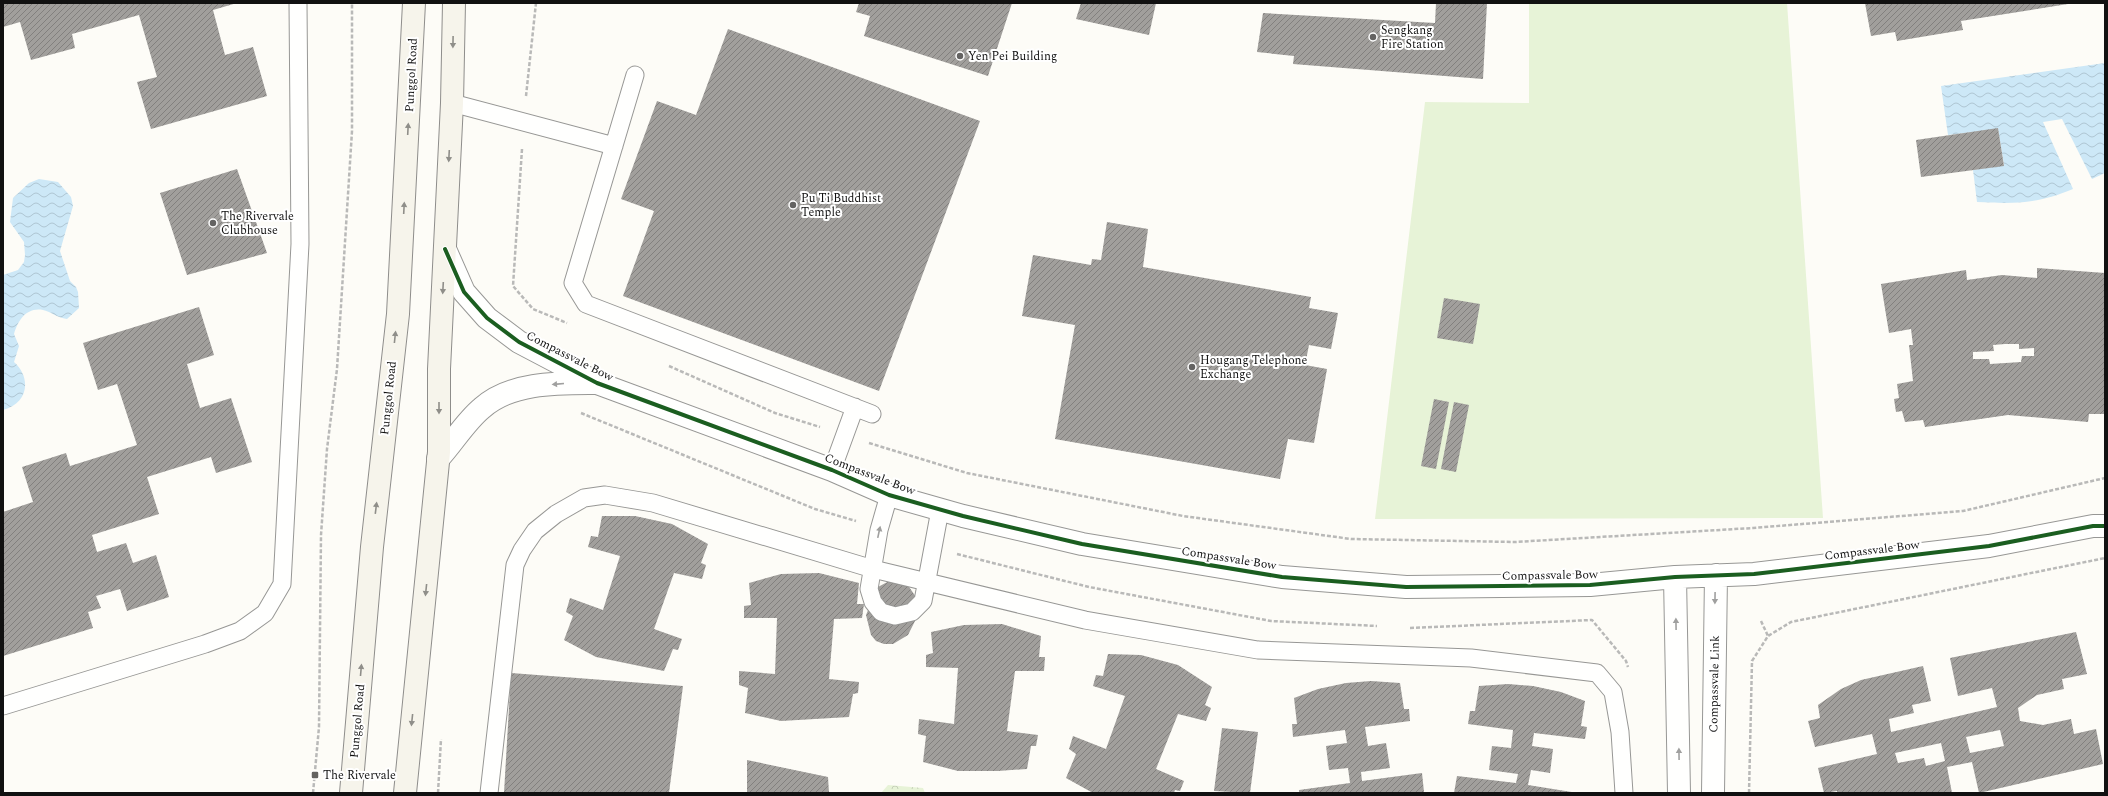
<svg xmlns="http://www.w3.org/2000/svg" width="2108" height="796" viewBox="0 0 2108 796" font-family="Spectral,serif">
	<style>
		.grass { fill: #e7f3d7 }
		.park { fill: url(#park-crowns) }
		.water { fill: url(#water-waves) }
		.building { fill: url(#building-hatch); fill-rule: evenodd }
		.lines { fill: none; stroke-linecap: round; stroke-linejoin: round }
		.lane-casing { stroke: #979795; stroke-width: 19 }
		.street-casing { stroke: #979795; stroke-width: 24 }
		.secondary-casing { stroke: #8e8d8b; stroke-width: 24 }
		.path { stroke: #b9b9b8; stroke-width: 2.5; stroke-dasharray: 4 2; stroke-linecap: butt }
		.lane { stroke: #fffffe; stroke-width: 17 }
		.street { stroke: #fffffe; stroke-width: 22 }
		.secondary { stroke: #f6f4eb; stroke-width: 22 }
		.cycleway-casing { stroke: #fff; stroke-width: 6 }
		.cycleway { stroke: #1b5e20; stroke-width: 4 }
		.oneway { fill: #8f8e89 }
		.oneway2 { fill: #a0a09f }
		.poi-dot { fill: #646362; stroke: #fff; stroke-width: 1.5 }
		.labels { text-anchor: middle; stroke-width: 4; stroke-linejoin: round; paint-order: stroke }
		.poi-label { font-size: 12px; fill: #111; stroke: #fff; text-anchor: start }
		.street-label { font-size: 12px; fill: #111; stroke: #fff }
	</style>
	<defs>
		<pattern id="park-crowns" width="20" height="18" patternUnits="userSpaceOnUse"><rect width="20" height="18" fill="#e7f3d7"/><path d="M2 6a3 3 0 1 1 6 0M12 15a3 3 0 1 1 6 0" fill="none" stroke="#c5cfb8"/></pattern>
		<pattern id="water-waves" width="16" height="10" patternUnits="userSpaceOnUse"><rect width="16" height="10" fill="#cde8f7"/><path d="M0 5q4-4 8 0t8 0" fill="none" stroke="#afc6d3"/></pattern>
		<pattern id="building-hatch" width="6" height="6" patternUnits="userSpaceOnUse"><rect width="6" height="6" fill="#a19f9c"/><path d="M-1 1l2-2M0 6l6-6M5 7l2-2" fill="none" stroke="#82807e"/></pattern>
	</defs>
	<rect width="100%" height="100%" fill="#fdfcf7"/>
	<!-- grass -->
	<path class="grass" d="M1529 3H1787L1823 518 1375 519 1425 102 1529 103Z"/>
	<!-- park -->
	<path class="park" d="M888 785 923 788 925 793H881Z"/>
	<!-- water -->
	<path class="water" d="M2105 63V173L2092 179 2062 119 2043 122 2073 189C2037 204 2015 204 1977 202L1973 170 2004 165 1998 129 1948 135 1941 86Z
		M39 179 58 182 71 197 73 206 60 251 70 281 76 287 78 292 79 308 67 319C57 318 50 311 43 310 26 307 18 321 14 334L19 346 14 362C32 378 28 404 3 410V275L18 270 24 262 25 255 24 242 10 222 13 198 29 183Z"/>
	<!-- building -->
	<path class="building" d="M3 3H237L213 10 225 55 253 47 267 96 151 129 137 82 157 77 139 15 72 34 75 48 31 60 20 22 3 27Z
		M859 3H1012L988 76 864 36 870 16 856 12Z
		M1081 3H1156L1149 35 1076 19Z
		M1436 3H1487L1483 79 1293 64 1294 56 1257 52 1263 13 1435 23Z
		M1865 3H2068V4L1961 21 1963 30 1897 41 1895 32 1871 36Z
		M728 29 980 121 879 391 623 296 654 211 621 199 657 101 696 115Z
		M1998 128 2004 166 1921 177 1916 140Z
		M237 169 267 253 187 275 160 193Z
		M1107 222 1148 229 1143 267 1311 297 1309 308 1338 313 1331 349 1309 345 1305 365 1327 369 1314 443 1288 439 1280 479 1055 439 1075 325 1022 316 1033 255 1091 265 1092 259 1101 260Z
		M2037 268 2105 273V414H2089L2088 422 2008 415 1925 427 1923 420 1905 422 1902 411 1896 412 1894 399 1899 398 1897 384 1913 381 1909 345H1913L1911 329 1889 333 1881 284 1966 270 1967 280 2002 275 2037 278ZM2005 344H2019V349L2034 348V356H2022L2021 362 1990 364 1989 359H1973V352L1994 351 1993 345Z
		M1444 298 1480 304 1473 344 1437 338Z
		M199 307 214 355 187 364 200 408 231 398 252 462 216 473 211 457 147 477 159 514 92 535 97 552 126 543 133 563 156 555 169 597 127 611 120 589 96 596 101 608 88 612 93 628 3 656V512L33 502 22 467 66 453 70 466 137 445 117 384 98 390 83 343Z
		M1434 399 1449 402 1436 469 1421 466Z
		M1454 402 1469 405 1456 472 1441 469Z
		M602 516H635L672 524 708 544 701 563 706 565 702 579 674 573 654 629 682 639 678 650 673 649 664 671 596 657 564 640 573 616 566 612 570 598 603 610 620 556 588 547 591 536 598 537Z
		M819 573 859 583 857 604H864L862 618 834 619 829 679 859 682 858 693 853 694 849 717 781 721 745 713 748 688 739 685V671L775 674 777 618H744V606L751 605 749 583 781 574Z
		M891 580 907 584 916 597 917 613 915 621 908 635 893 644H884L876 641 871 635 866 615 878 587Z
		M1002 624 1041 636 1039 657H1045L1044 671H1015L1007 731 1038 735 1036 746H1031L1027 769 998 771H958L923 762 926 736 918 734 919 719 954 724 958 668 926 667V655L933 653 931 632 964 625Z
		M2076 632 2087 674 2062 679 2064 689 2037 695 2018 708 2020 721 2043 725 2071 719 2074 734 2096 729 2103 764 1979 793 1972 762 1947 767 1952 793H1837V791L1824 793 1818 768 1877 754 1872 734 1815 747 1808 721 1820 718 1818 705 1841 689 1861 680 1923 666 1931 701 1912 705 1914 713 1889 719 1891 732 1997 707 1992 688 1958 696 1950 658ZM2000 730 2004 746 1970 753 1966 737ZM1941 743 1945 761 1926 766 1924 758 1898 763 1895 753Z
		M1108 654 1141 655 1178 665 1212 687 1205 705 1211 708 1206 721 1178 714 1156 769 1184 781 1180 791 1175 790 1174 793H1093L1066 778 1076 754 1069 749 1073 736 1106 749 1125 696 1093 686 1096 675 1103 676Z
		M511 673 683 686 669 793H504Z
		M1371 681 1400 683 1404 709H1409L1410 721 1365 727 1368 746 1386 743 1390 768 1361 772 1362 781 1422 773 1424 792 1299 793V790L1350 783 1348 768 1329 770 1326 746 1347 743 1345 730 1293 737 1292 724H1297L1294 698 1318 689 1346 683Z
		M1508 684 1533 686 1561 692 1585 701 1581 726 1587 727 1585 739 1534 733 1532 746 1553 749 1550 773 1531 770 1528 785 1578 793H1454L1457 776 1516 783 1518 774 1489 770 1492 746 1511 748 1513 730 1468 724 1470 711H1475L1479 686Z
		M1222 728 1258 732 1250 793 1214 791Z
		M747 760 828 777 829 793H747Z"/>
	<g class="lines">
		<defs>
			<path id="lane" d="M635 75 573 283 586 304 872 414
				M452 103 614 146
				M832 470 855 407
				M889 495 879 530 869 589 873 602 881 612 895 616 912 612 923 601 940 510
				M3 706 205 644 240 631 265 613 282 584 300 244 298 3
				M489 793 515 565 522 550 535 531 556 514 584 498 605 495 653 503 873 569 1085 620 1258 650 1471 658 1597 673 1613 692 1620 732 1624 793"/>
			<path id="street" d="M445 249 464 292 487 318 519 342 597 383 832 470 889 495 963 516 1082 544 1282 577 1406 587 1590 585 1675 577 1754 574 1989 546 2093 526H2105
				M438 459C453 443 465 422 482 408 511 382 558 383 594 383
				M1675 577 1679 793
				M1713 793 1716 575"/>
			<path id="secondary" d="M351 793 372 547 398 314 414 3
				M405 793 439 452V369L452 103 454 3"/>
		</defs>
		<!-- lane casing -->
		<use href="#lane" class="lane-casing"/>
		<!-- street casing -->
		<use href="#street" class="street-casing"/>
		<!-- secondary casing -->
		<use href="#secondary" class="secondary-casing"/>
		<!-- path -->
		<path class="path" d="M526 96 536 3
			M522 149 513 286 533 309 567 323
			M669 366 775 413 820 427
			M581 413 815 509 856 521
			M869 443 967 473 1183 516 1351 539 1515 542 1753 528 1963 511 2105 478
			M957 554 1089 587 1271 621 1377 626
			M1761 621 1768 636
			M1410 628 1592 620 1626 661 1628 667
			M313 793 319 727 321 535 327 449 337 369 352 131V3
			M438 793 441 739
			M1749 793 1752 661 1768 636 1791 622 2105 558"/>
		<!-- lane -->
		<use href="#lane" class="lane"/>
		<!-- street -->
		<use href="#street" class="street"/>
		<!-- secondary -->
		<use href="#secondary" class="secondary"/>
		<defs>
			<path id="cycleway" d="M445 249 464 292 487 318 519 342 597 383 832 470 889 495 963 516 1082 544 1282 577 1406 587 1590 585 1675 577 1754 574 1989 546 2093 526H2105"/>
		</defs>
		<!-- cycleway casing -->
		<use href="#cycleway" class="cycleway-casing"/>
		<!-- cycleway -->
		<use href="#cycleway" class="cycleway"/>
	</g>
	<!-- one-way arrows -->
	<defs><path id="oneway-solid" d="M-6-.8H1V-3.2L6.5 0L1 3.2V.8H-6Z"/></defs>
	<g class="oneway">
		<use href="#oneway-solid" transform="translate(453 42) rotate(91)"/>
		<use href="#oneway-solid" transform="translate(408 129) rotate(-87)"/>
		<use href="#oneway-solid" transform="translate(449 156) rotate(93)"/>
		<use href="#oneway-solid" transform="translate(404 208) rotate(-87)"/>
		<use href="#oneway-solid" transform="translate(443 288) rotate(93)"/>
		<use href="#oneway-solid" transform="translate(395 337) rotate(-84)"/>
		<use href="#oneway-solid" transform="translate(439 408) rotate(90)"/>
		<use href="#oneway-solid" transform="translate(376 508) rotate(-83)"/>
		<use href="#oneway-solid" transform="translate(426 590) rotate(96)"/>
		<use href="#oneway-solid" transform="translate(361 670) rotate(-85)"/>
		<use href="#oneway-solid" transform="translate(412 720) rotate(96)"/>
	</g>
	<g class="oneway2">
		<use href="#oneway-solid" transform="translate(558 384) rotate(175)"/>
		<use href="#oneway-solid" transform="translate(879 532) rotate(-78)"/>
		<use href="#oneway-solid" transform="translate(1715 598) rotate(91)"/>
		<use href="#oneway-solid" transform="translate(1676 624) rotate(-91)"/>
		<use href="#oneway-solid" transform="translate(1679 754) rotate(-91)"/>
	</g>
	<!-- markers -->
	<g class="poi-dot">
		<circle cx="1373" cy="37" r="4"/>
		<circle cx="960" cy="56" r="4"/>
		<circle cx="793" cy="205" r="4"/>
		<circle cx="213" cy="223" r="4"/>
		<circle cx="1192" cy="367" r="4"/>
		<rect x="311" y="771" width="8" height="8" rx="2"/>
	</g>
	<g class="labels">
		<!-- poi labels -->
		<g class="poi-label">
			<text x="1381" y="34">Sengkang<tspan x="1381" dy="14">Fire Station</tspan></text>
			<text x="968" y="60">Yen Pei Building</text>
			<text x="801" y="202">Pu Ti Buddhist<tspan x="801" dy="14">Temple</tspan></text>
			<text x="221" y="220">The Rivervale<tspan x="221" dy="14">Clubhouse</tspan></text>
			<text x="1200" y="364">Hougang Telephone<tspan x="1200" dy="14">Exchange</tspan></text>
			<text x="323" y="779">The Rivervale</text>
		</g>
		<!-- street labels -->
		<g class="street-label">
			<text transform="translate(411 75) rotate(-87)" y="4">Punggol Road</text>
			<text transform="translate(570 356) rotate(27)" y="4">Compassvale Bow</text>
			<text transform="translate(388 398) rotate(-84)" y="4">Punggol Road</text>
			<text transform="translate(870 474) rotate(21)" y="4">Compassvale Bow</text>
			<text transform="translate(1872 550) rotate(-7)" y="4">Compassvale Bow</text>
			<text transform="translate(1229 558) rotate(9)" y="4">Compassvale Bow</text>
			<text transform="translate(1550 575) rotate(-1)" y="4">Compassvale Bow</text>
			<text transform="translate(1714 684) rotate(-89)" y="4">Compassvale Link</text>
			<text transform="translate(357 721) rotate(-85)" y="4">Punggol Road</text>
		</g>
	</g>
	<!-- border -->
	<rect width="2108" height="796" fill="none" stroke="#111111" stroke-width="8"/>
</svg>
